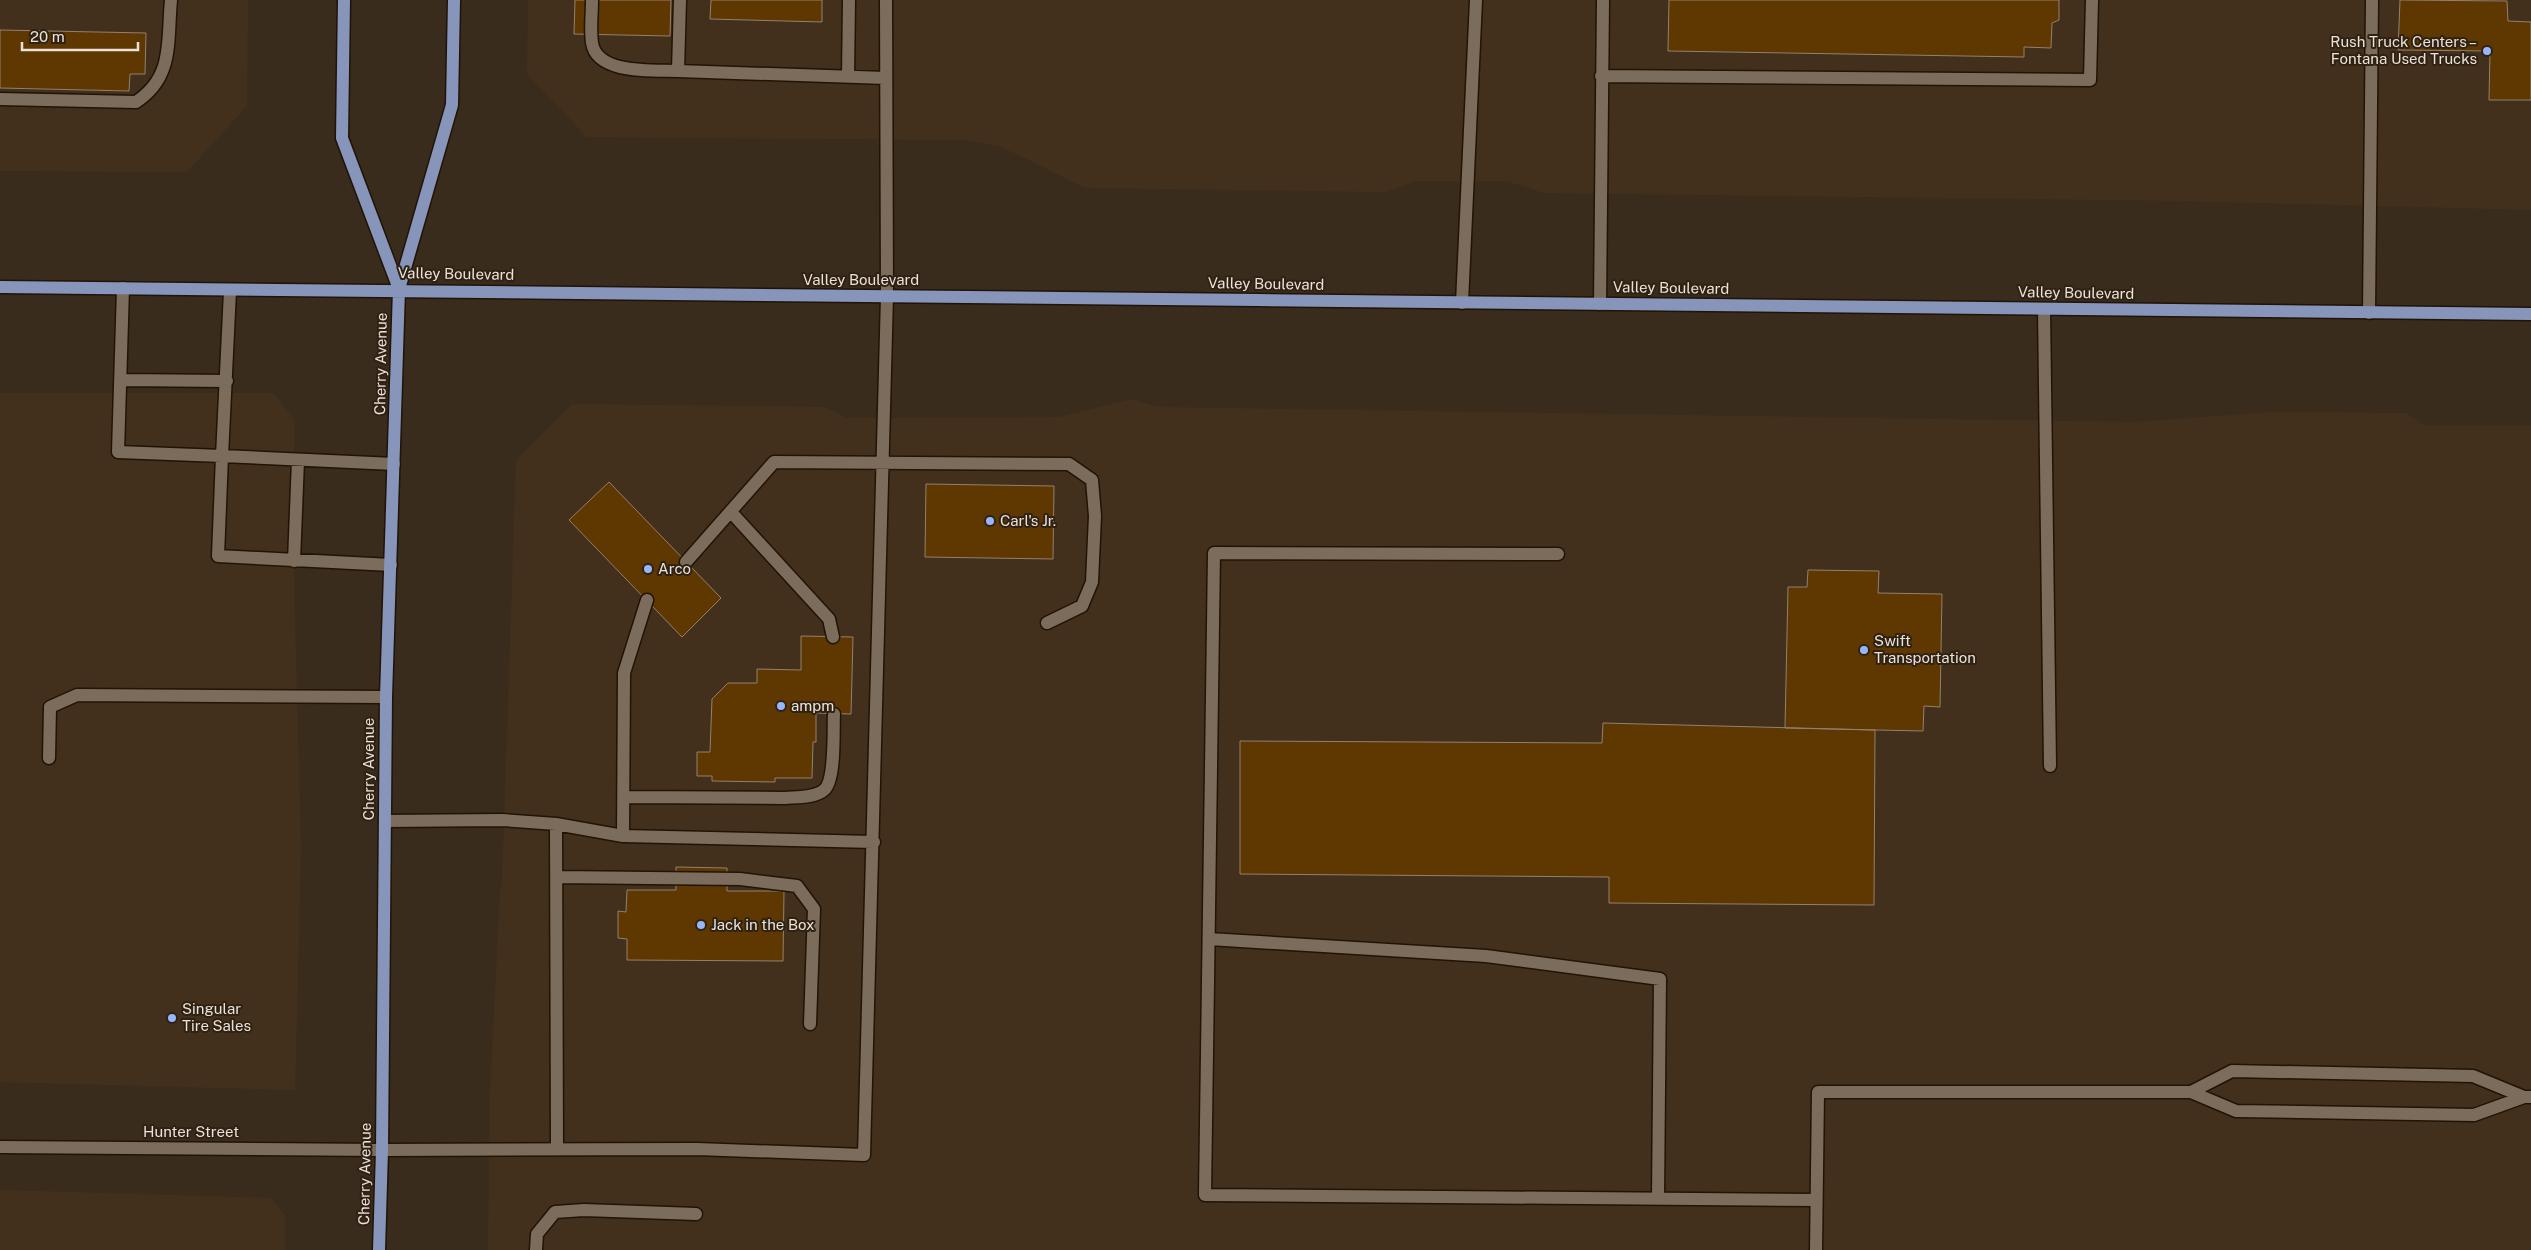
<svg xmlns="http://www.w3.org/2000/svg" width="2531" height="1250" viewBox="0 0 2531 1250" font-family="'Public Sans',sans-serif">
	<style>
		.built { fill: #43301c }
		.building { fill: #5e3800; stroke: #928170 }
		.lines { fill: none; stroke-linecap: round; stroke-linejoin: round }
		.service-casing { stroke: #201406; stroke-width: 15 }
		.minor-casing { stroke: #201406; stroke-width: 15 }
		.primary-casing { stroke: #201406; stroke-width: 15 }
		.service { stroke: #7c6c5c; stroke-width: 12 }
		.minor { stroke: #7c6c5c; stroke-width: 12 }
		.primary { stroke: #8795bb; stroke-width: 12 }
		.poi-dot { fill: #97b6fd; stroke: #2f2213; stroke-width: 2 }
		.labels { text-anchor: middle; stroke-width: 4; stroke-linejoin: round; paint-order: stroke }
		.poi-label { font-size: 15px; fill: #eae1d8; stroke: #2f2213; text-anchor: start }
		.street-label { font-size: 15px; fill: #eae1d8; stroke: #2f2213 }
	</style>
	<rect width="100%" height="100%" fill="#392c1d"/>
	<!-- built -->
	<path class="built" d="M0 0H248L247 106 187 172 0 171Z
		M528 0H2531V210L2187 201 1544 193 1507 181H1416L1386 192 1085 188 1002 147 968 140 587 137 527 74Z
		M0 393H273L294 419V583L301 848 295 1090 0 1082Z
		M1132 399 1157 407 2136 422 2270 412 2407 413 2425 426H2531V1250H488L490 1094 500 890 502 885 516 460 572 404 825 407 847 418 1059 417Z
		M0 1190 271 1198 285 1215V1250H0Z"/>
	<!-- building -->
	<path class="building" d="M575 0H671L670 36 574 34Z
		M711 0H822V22L710 19Z
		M1669 0H2059V20L2052 23 2051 48 2024 47V57L1668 51Z
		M2400 0 2507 1 2508 21 2531 22V100H2489L2490 51 2398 50Z
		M0 30 146 33 145 74H130L129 91 0 88Z
		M609 482 721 598 682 637 569 520Z
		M926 484 1054 486 1053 559 925 557Z
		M1808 570 1879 571 1878 593 1942 594 1940 707 1924 706 1923 731 1785 728 1788 587H1807Z
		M801 636 853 637 851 714 816 713V742H813L812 778H775V782L712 781V776H697V752H710L712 699 728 683H757V669L801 670Z
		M1603 723 1875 730 1874 905 1609 903V877L1240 874V741L1602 743Z
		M676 867 727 868V891H784L783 961 627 960V939L618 938V911L626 912 627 890H676Z"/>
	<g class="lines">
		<defs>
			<path id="service" d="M592 0C592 14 590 29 592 43 597 75 654 70 678 71
				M680 0 678 71 886 78
				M1601 76 2090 80 2092 0
				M848 77 849 0
				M0 99 136 102C174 77 167 42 171 0
				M123 288 118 452 222 456 230 291
				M1462 303 1476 0
				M1600 304 1603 0
				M2044 309 2050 766
				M2369 313 2372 0
				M120 380 227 381
				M731 512 829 619 833 637
				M1558 554 1214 553 1205 1195 1816 1200
				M294 561 298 460
				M686 562 774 462 1069 464 1092 480 1095 516 1092 582 1082 606 1047 623
				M391 565 218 556 222 456 394 464
				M49 758 50 707 77 695 386 697
				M624 797 785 798C796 797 815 798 824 790 836 780 833 730 834 714
				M385 821 502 820 556 824 623 836 874 842
				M556 824 557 1148
				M623 836 624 673 647 600
				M557 877 740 879 797 886 814 909 810 1024
				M1209 939 1486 956 1660 979 1658 1199
				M2191 1092 2232 1071 2473 1076 2524 1097
				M382 1150 697 1149 864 1155 887 296 886 0
				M536 1250 537 1234 555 1212 584 1210 696 1214
				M1816 1250 1818 1092H2191L2236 1111 2474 1115 2524 1097H2531"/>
			<path id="minor" d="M0 1147 382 1150"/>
			<path id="primary" d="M344 0 342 138 399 289
				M0 287C844 294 1687 306 2531 314
				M379 1250 382 1150 386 697 399 289 452 105 454 0"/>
		</defs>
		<!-- service casing -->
		<use href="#service" class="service-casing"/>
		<!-- minor casing -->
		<use href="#minor" class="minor-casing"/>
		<!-- primary casing -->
		<use href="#primary" class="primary-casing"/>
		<!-- service -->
		<use href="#service" class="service"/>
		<!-- minor -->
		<use href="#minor" class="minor"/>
		<!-- primary -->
		<use href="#primary" class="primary"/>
	</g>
	<!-- markers -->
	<g class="poi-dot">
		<circle cx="2487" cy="51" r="5"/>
		<circle cx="990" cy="521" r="5"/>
		<circle cx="648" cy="569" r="5"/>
		<circle cx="1864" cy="650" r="5"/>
		<circle cx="781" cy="706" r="5"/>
		<circle cx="701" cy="925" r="5"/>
		<circle cx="172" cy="1018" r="5"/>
	</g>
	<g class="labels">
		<!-- poi labels -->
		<g class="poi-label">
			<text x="2477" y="47" text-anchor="end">Rush Truck Centers –<tspan x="2477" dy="17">Fontana Used Trucks</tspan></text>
			<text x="1000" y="526">Carl's Jr.</text>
			<text x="658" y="574">Arco</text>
			<text x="1874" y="646">Swift<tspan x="1874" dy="17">Transportation</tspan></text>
			<text x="791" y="711">ampm</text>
			<text x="711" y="930">Jack in the Box</text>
			<text x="182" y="1014">Singular<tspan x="182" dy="17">Tire Sales</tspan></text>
		</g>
		<!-- street labels -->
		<g class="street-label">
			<text transform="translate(456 274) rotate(1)" y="5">Valley Boulevard</text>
			<text x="861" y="285">Valley Boulevard</text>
			<text transform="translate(1266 284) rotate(1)" y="5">Valley Boulevard</text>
			<text transform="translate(1671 288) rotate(1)" y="5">Valley Boulevard</text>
			<text transform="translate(2076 293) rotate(1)" y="5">Valley Boulevard</text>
			<text transform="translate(381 364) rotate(-89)" y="5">Cherry Avenue</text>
			<text transform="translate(369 769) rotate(-90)" y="5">Cherry Avenue</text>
			<text x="191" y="1137">Hunter Street</text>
			<text transform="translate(365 1174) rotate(-89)" y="5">Cherry Avenue</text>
		</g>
	</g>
	<!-- scale -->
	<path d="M22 42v8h116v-8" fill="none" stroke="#eae1d8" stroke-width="2.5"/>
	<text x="30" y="42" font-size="15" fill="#eae1d8" stroke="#2f2213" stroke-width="4" paint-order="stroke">20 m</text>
</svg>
